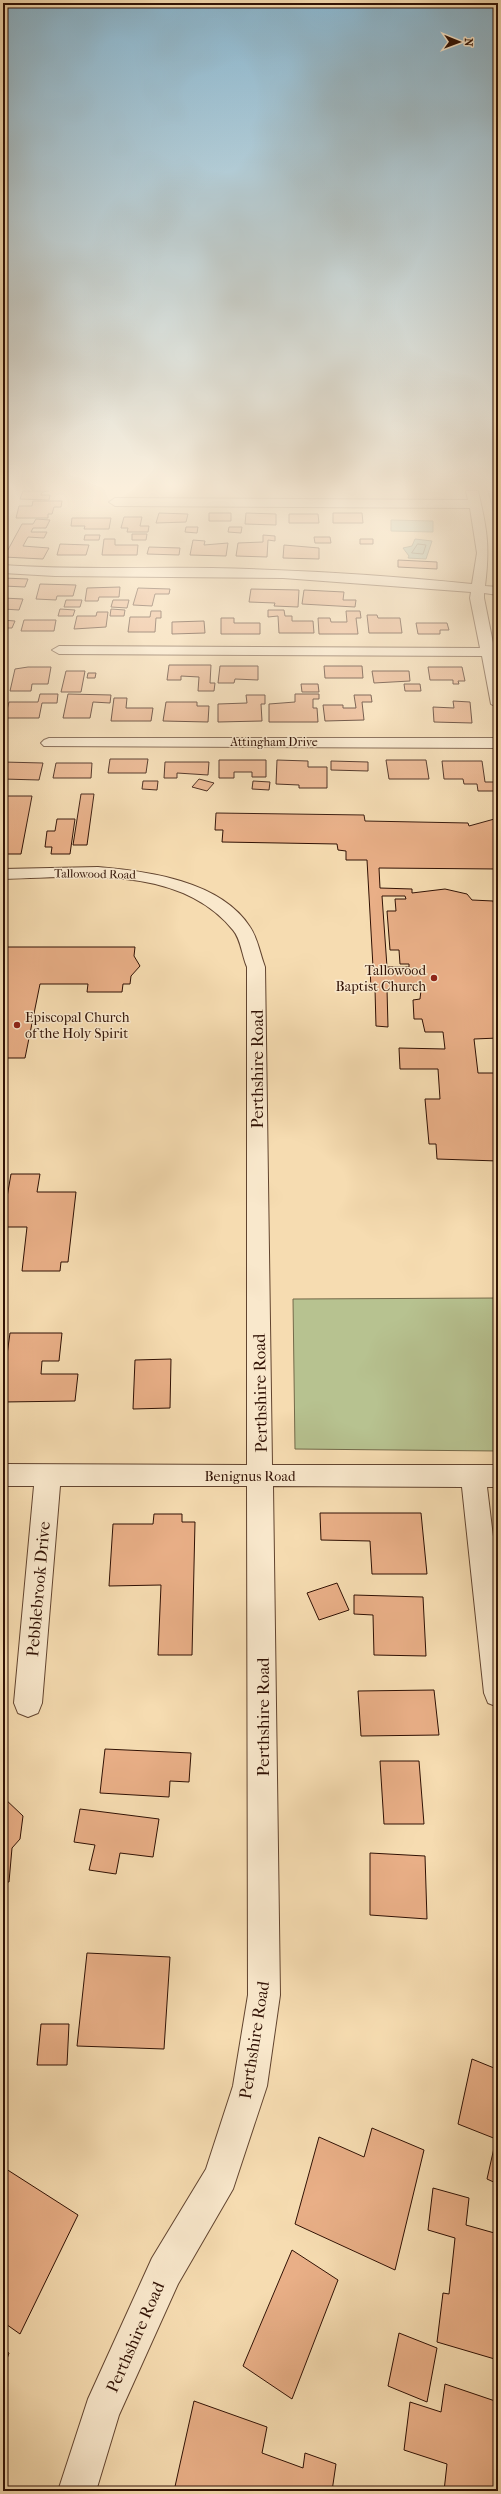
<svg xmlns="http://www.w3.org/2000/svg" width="501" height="2494" viewBox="0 0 501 2494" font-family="'IM FELL French Canon',serif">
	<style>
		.green { fill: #b7c290; stroke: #746a4a }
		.water { fill: #9dbcab; stroke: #717868 }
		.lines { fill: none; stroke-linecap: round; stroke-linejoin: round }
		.shore { stroke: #666658; stroke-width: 1 }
		.building { fill: #e9af87; stroke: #301104; fill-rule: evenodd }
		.minor-casing { stroke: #62442f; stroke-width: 2 }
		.minor { fill: #f9e8cc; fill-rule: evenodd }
		.poi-dot { fill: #8f2418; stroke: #f9e8cc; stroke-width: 1.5 }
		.labels { text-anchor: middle; stroke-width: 3; stroke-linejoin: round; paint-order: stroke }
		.far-street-label { font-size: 12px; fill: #301104; stroke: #f9e8cc }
		.poi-label { font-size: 14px; fill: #301104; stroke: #f9e8cc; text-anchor: end }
		.street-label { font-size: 14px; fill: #301104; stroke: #f9e8cc }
		.near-street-label { font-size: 17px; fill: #301104; stroke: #f9e8cc }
	</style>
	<rect width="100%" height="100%" fill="#f6dcb1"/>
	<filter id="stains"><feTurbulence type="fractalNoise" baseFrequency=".005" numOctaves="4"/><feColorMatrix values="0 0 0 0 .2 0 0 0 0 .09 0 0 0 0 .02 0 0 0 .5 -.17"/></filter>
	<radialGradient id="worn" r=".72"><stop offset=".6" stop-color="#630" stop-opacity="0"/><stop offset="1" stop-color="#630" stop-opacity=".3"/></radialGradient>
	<!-- green -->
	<path class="green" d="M488 491H498V528Z
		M498 1298V1451L295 1449 293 1299Z"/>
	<!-- water -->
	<path class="water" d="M391 520 433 521V532L391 531Z
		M415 539 432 541 426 559 408 558 409 556 403 548 412 546Z"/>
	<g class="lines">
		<!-- shore -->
		<path class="shore" d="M418 544 426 545 423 554 412 553Z"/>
	</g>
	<!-- building -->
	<path class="building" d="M23 491H49L42 492 41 495H50L49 500 20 499Z
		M33 501H62L61 507H54L52 514H48V518H16L19 506H32Z
		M159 513 188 514 186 522 156 523Z
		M209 513H231V521H209Z
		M246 513 276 514V525L245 524Z
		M333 513H362L363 523H333Z
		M289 514H318L319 523H289Z
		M124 517H142L140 526H149L148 532H127L128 528H121Z
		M72 518H111L109 529H84L85 526H71Z
		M36 519 50 520 46 528H33L31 532H47L44 538 28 537 23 546 49 548 43 559 4 557 22 524H33Z
		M186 527H198L197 533 185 532Z
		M229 527H242L241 533 228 532Z
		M132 534H147L146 540H132Z
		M85 535H100L99 540H84Z
		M263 535 275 536V541L268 540 267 557 236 556 238 543 263 542Z
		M314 537H330L331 543H315Z
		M104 539H115V545H138L137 555H102Z
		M360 539H373V544H360Z
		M193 540 205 541 204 545 228 543 226 556 190 555Z
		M60 544 89 545 86 555H57Z
		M284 545 319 548V559L283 558Z
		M149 547 180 548 179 555 147 554Z
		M398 560 437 562V569L398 567Z
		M3 578 28 579 25 587 3 586Z
		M40 584 76 585 73 596H57L56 600 36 599Z
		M120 587 119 597H99L98 601H85L87 588Z
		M138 588 170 589 169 594H155L152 606 133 605Z
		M251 589 299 590 298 607 274 606 275 603 249 602Z
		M304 590 344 592 343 600H356L355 607 302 604Z
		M3 598 23 599 19 610 3 609Z
		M66 600H82L80 607H64Z
		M113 600H129L127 608 111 607Z
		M60 609 75 610 73 616H58Z
		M111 609 125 610 124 616H110Z
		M268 610H284L285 616H292V621H313L314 633H279L278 616 268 617Z
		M151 611H161V618H156L155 632H128L130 617H150Z
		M346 611H360L361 618H356L358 634H319L318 618H330L331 622H347Z
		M97 612H108L106 627 74 629 77 616H96Z
		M367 615H377L378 618H400L402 633H369Z
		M221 618H234V623H260V634H221Z
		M3 620 15 621 12 628H3Z
		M24 620H56L54 631H21Z
		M204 621 205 633 172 634V622Z
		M416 623H447L449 630H440V634H418Z
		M169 665H211L210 683H215L214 691H198L199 677 181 676V680H167Z
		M220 666H258V680L235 679 234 683H218Z
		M324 666H362L363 678H325Z
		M28 667H51L48 684H32L31 691H10L15 669Z
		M428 667H462L465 681H458L459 684H453V680H430Z
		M66 671H85L81 692H61Z
		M372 671H409L410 681 374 683Z
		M88 673H96L95 678H87Z
		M301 684H318L319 692H302Z
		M404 684H420L421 691H405Z
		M40 694H58L57 703H42L39 718H5L9 702H38Z
		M68 694 111 695 110 703 93 702 90 718H63Z
		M295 694H319V699H313V708H317L318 722H269V704L295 702Z
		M246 695H265V704H261L262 721 218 722V704L247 703Z
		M354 695H371L372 702H362L364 720 325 721 323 705H343V708H356Z
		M114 698H127L126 708H153L151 721H111Z
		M453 701 470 702 472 723 434 722 433 707 454 708Z
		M166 702H197V706H209L208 722 163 721Z
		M110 759H148L146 773H108Z
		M219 760H266V777H252V772H234V778H219Z
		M277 760 308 761V767H327V788H299V785L276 784Z
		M386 760H426L429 779H389Z
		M331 761 368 762V771L331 770Z
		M442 761H482L485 782H495L497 791H478L477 784H464L463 779H444Z
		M3 762 43 763 39 780 3 779Z
		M165 762H209L208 775 177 773V778H164Z
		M56 763H92L91 778H53Z
		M199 779 214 783 207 791 192 787Z
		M143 781H158L157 790 142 789Z
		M253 781 270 782 269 790 252 789Z
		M81 794H94L87 845H73Z
		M3 796H32L21 854H3Z
		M216 813 364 815 365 821 468 823 469 826 498 818V869L379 868 380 888 412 889V893L445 889 467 894 472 900 493 901 494 905H498V1038L474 1039 478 1073H498V1161L437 1159 436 1144H429L425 1099H440L438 1069H400L399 1048 445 1049 443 1032H425L422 1019H414L413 1000 420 999 421 990 387 989 388 1027 376 1026 375 989H371L370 967H373L367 860H346V851L338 850 337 844 222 842 223 830H215ZM382 896H405L406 899H395L396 911H387L390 950H399L400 964H409V967H387Z
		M57 819H75L70 854H51L52 847H45L47 831H55Z
		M3 947H135L134 956 140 966 131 976 130 984H123L122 992H87L88 984H40L25 1058H3Z
		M11 1174H40L37 1192H76L68 1262H61L60 1271H22L27 1227H3V1209H5Z
		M10 1333H62L59 1361H42L41 1374H78L75 1401 3 1402V1384Z
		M171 1359 170 1408 133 1409 135 1360Z
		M320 1513H421L427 1574H372L370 1541 321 1540Z
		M154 1514H182V1522H195L192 1655H158L161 1585 109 1586 113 1524H153Z
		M337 1583 349 1610 319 1620 307 1593Z
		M354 1595 423 1597 426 1656 374 1655 373 1615 354 1614Z
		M434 1690 439 1735 361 1736 358 1691Z
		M105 1749 191 1753 189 1782 170 1781 169 1797 100 1793Z
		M380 1761H419L424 1824H384Z
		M3 1797 23 1816 20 1839 12 1848 9 1882H3Z
		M80 1809 159 1819 153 1857 120 1853 116 1874 89 1870 95 1845 74 1842Z
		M370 1853 425 1856 427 1919 370 1915Z
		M87 1953 170 1957 164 2049 77 2046Z
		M41 2024H69L67 2065H37Z
		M498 2049V2184L487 2179 496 2139 458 2124 472 2059 494 2068Z
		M372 2128 424 2150 395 2270 295 2224 319 2137 364 2157Z
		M3 2167 78 2215 20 2334 3 2322Z
		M433 2188 469 2198 466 2225 498 2234V2360L437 2342 443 2293 449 2294 455 2238 428 2230Z
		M292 2250 338 2280 292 2399 243 2366Z
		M399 2333 437 2348 427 2402 388 2386Z
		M3 2350 9 2353 3 2371Z
		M445 2384 498 2402V2491H444L447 2464 404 2450 410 2402 441 2412Z
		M194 2401 267 2427 262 2453 303 2468 305 2453 336 2464 332 2491H174Z"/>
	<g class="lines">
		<defs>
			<path id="minor" d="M466 491H478C487 529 490 546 485 586L498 587V595L484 593V598L498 668V708L491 704 482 656 59 654 52 650 59 646 480 648 470 598 471 592 283 578 55 576 3 573V565C73 570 142 567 212 568 299 570 386 575 472 584L477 553 470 508 115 506 109 502 115 498 468 500Z
				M49 738H498V748L44 746 41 743 44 740Z
				M98 867C147 871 221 881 250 927 258 939 260 954 265 967L272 1465H498V1487H487L498 1578V1707L488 1703 484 1693 462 1487 273 1486 280 1995 267 2086 233 2189 178 2284 119 2415 96 2491H58L88 2399 152 2258 206 2169 233 2086 248 1995 247 1486H60L42 1703 38 1713 28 1717 18 1713 14 1703 34 1486H3V1464L247 1465V967C242 956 241 939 233 930 180 864 78 877 3 879V869Z"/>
		</defs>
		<!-- minor casing -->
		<use href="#minor" class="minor-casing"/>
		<!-- minor -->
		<use href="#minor" class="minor"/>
	</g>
	<!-- sky -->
	<linearGradient id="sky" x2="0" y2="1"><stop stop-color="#8ab7d0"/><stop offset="0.58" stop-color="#fbefdc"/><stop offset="1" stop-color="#fbefdc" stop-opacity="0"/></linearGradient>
	<rect width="501" height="840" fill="url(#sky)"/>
	<!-- markers -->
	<g class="poi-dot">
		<circle cx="434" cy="978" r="4"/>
		<circle cx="17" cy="1025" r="4"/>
	</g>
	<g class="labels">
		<!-- far-street labels -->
		<g class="far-street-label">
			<text x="274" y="746">Attingham Drive</text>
			<text transform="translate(95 874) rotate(1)" y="4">Tallowood Road</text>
		</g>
		<!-- poi labels -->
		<g class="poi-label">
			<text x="426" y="975">Tallowood<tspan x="426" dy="16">Baptist Church</tspan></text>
			<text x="25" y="1022" text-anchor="start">Episcopal Church<tspan x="25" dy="16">of the Holy Spirit</tspan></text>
		</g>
		<!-- street labels -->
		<g class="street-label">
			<text x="250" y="1481">Benignus Road</text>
		</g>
		<!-- near-street labels -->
		<g class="near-street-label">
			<text transform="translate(257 1069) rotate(-90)" y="6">Perthshire Road</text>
			<text transform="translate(260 1393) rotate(-91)" y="6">Perthshire Road</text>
			<text transform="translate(38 1589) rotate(-85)" y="6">Pebblebrook Drive</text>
			<text transform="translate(263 1717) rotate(-90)" y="6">Perthshire Road</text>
			<text transform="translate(254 2040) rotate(-81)" y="6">Perthshire Road</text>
			<text transform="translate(135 2337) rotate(-66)" y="6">Perthshire Road</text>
		</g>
	</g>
	<!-- margin -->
	<rect width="501" height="2494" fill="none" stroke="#f6dcb1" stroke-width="16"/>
	<rect x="4" y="4" width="493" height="2486" fill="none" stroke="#301104" stroke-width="2"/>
	<rect x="8" y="8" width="485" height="2478" fill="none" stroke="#301104"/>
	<!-- north arrow -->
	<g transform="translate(459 42) rotate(91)" stroke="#f9e8cc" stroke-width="3" paint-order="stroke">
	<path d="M0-3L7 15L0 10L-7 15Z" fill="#301104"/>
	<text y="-6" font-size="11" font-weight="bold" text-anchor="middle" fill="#301104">N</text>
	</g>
	<rect width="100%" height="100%" filter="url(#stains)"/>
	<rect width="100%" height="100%" fill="url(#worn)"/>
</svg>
